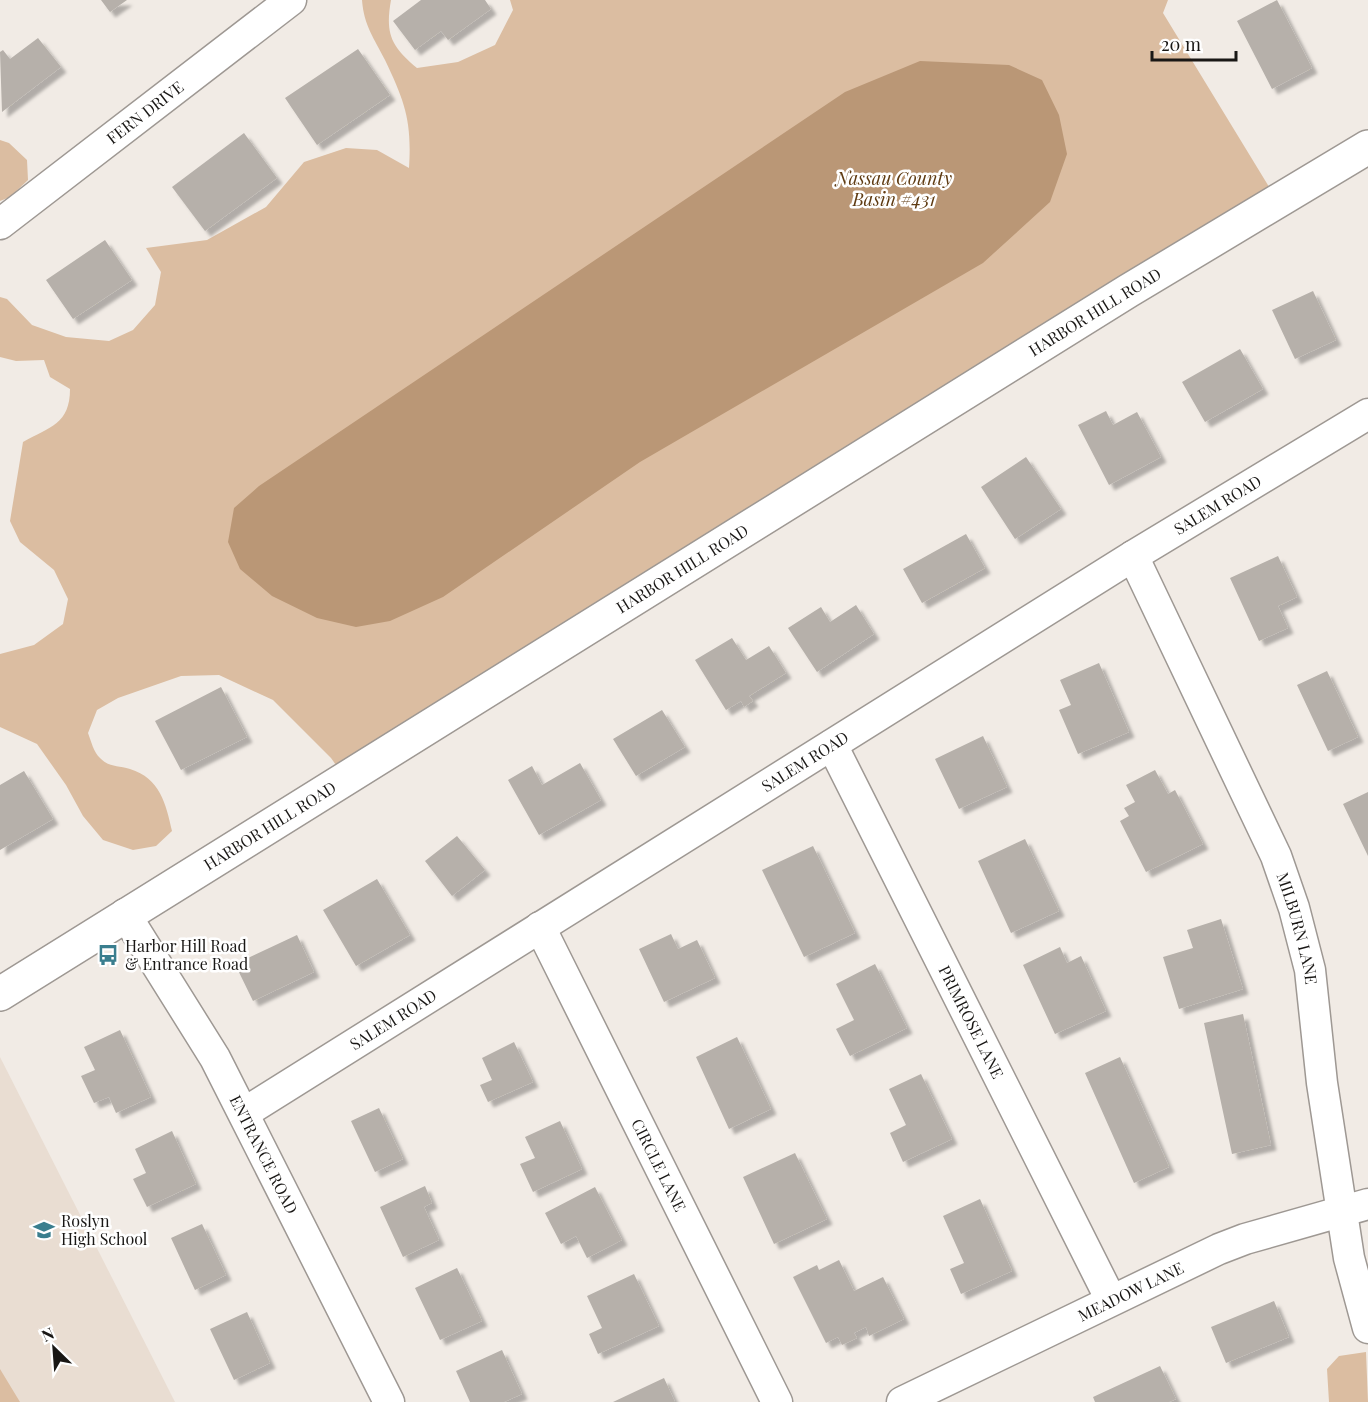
<svg xmlns="http://www.w3.org/2000/svg" width="1368" height="1402" viewBox="0 0 1368 1402" font-family="'Playfair Display',serif">
	<style>
		.built { fill: #e9ddd2 }
		.green { fill: #dbbda1 }
		.water { fill: #ba9776 }
		.building { fill: #b6b0aa; filter: url(#shadow) }
		.lines { fill: none; stroke-linecap: round; stroke-linejoin: round }
		.minor-casing { stroke: #9e9893; stroke-width: 33 }
		.tertiary-casing { stroke: #9e9893; stroke-width: 36 }
		.minor { stroke: #fff; stroke-width: 30 }
		.tertiary { stroke: #fff; stroke-width: 33 }
		.labels { text-anchor: middle; stroke-width: 5; stroke-linejoin: round; paint-order: stroke }
		.street-label { font-size: 16px; fill: #191715; stroke: #fff }
		.poi-label { font-size: 16px; fill: #191715; stroke: #fff; text-anchor: start }
		.water-label { font-size: 18px; font-style: italic; fill: #5f3b12; stroke: #fff }
	</style>
	<defs>
		<filter id="shadow"><feDropShadow dx="5.5" dy="5.5" stdDeviation="1.5" flood-color="#0004"/></filter>
	</defs>
	<rect width="100%" height="100%" fill="#f1ebe5"/>
	<!-- built -->
	<path class="built" d="M0 1057 175 1402H0Z"/>
	<!-- green -->
	<path class="green" d="M362 0H391C385 34 391 46 417 68L458 62 495 45 513 10 510 0H1168L1163 13 1277 200 343 775 331 758 273 700 219 675 181 676 118 698 97 710 88 733C91 741 94 753 100 758 110 768 118 765 130 769 160 778 166 804 172 831L156 846 133 850 103 840 83 816 66 785 37 744 0 727V654L34 645 63 624 68 599 54 570 20 542 10 521 23 442C50 427 70 424 70 389L50 377 44 360 16 361 0 357V297L7 299 32 325 66 337 109 341 133 330 155 305 161 272 146 248 207 240 266 207 304 162 346 148 377 150 409 168C412 121 405 102 385 60 374 38 364 26 362 0Z
		M0 140 9 143 27 160 28 180 10 197 0 201Z
		M1366 1352 1368 1402H1329L1327 1369 1339 1356Z
		M0 1369 20 1402H0Z"/>
	<!-- water -->
	<path class="water" d="M920 61 1009 65 1042 80 1059 115 1067 154 1050 202 983 263 640 462 443 597 390 621 356 627 317 618 272 596 240 569 228 542 234 508 259 486 845 92Z"/>
	<!-- building -->
	<path class="building" d="M101 0H127L110 12Z
		M421 0H485L491 9 448 40 441 31 415 50 393 21Z
		M1277 0 1312 68 1272 89 1237 21Z
		M38 38 61 67 2 112 0 52 3 50 10 59Z
		M358 49 390 95 317 145 285 98Z
		M244 133 277 178 205 231 172 187Z
		M105 240 132 280 73 319 46 280Z
		M1313 291 1336 340 1295 359 1272 310Z
		M1240 349 1263 389 1205 422 1182 382Z
		M1106 411 1113 425 1137 412 1161 457 1109 485 1078 425Z
		M1026 457 1061 509 1015 539 981 487Z
		M966 534 985 568 922 603 903 569Z
		M1278 556 1297 597 1278 606 1288 628 1259 641 1230 578Z
		M856 605 874 634 817 672 788 628 821 607 830 622Z
		M732 638 746 660 769 646 786 673 749 696 753 701 744 707 741 701 726 710 695 660Z
		M1099 663 1129 732 1078 754 1059 710 1071 705 1060 680Z
		M1327 671 1358 737 1328 751 1297 685Z
		M221 687 247 737 181 770 155 721Z
		M662 710 685 747 636 776 613 739Z
		M983 736 1007 787 959 809 935 759Z
		M580 763 601 800 539 835 508 780 532 766 542 785Z
		M1155 770 1168 794 1175 790 1203 844 1146 872 1120 821 1129 816 1124 808 1135 802 1126 785Z
		M24 771 53 819 0 850V785Z
		M1368 792V856L1343 804Z
		M457 836 485 870 452 896 425 861Z
		M1025 839 1059 911 1011 933 978 861Z
		M813 846 855 933 804 957 762 870Z
		M377 879 410 935 356 966 323 910Z
		M1221 919 1243 989 1179 1009 1163 957 1193 948 1187 930Z
		M671 934 678 949 697 940 715 978 664 1002 639 949Z
		M297 935 314 972 253 1001 235 964Z
		M1060 947 1067 963 1081 956 1106 1011 1055 1034 1023 965Z
		M875 964 907 1028 850 1056 836 1029 854 1020 836 984Z
		M1243 1014 1271 1145 1232 1154 1204 1023Z
		M120 1030 151 1097 116 1113 109 1097 94 1103 81 1076 95 1070 84 1047Z
		M737 1037 771 1109 729 1129 696 1057Z
		M514 1042 533 1082 488 1102 480 1085 492 1080 482 1058Z
		M1120 1057 1169 1167 1134 1183 1085 1073Z
		M921 1074 952 1139 903 1162 890 1133 906 1125 889 1089Z
		M379 1108 403 1159 375 1172 351 1121Z
		M560 1121 582 1169 533 1192 520 1164 535 1158 525 1137Z
		M172 1131 196 1184 147 1207 133 1179 146 1173 135 1149Z
		M795 1153 827 1219 774 1244 743 1177Z
		M425 1186 432 1203 424 1207 439 1240 403 1257 380 1207Z
		M595 1187 622 1240 587 1258 576 1236 561 1244 545 1213Z
		M980 1199 1012 1271 961 1294 950 1269 964 1263 943 1216Z
		M202 1224 226 1275 195 1290 171 1238Z
		M839 1260 854 1291 883 1277 904 1319 869 1336 866 1327 854 1333 857 1338 842 1345 838 1337 826 1343 793 1277 817 1265 819 1270Z
		M457 1268 482 1321 440 1340 415 1288Z
		M634 1274 659 1326 598 1354 589 1334 602 1328 587 1296Z
		M1274 1301 1289 1337 1226 1363 1211 1327Z
		M247 1312 270 1363 234 1380 210 1329Z
		M502 1350 522 1394 504 1402H470L456 1371Z
		M1160 1366 1176 1399 1169 1402H1095L1093 1397Z
		M664 1378 675 1402H613Z"/>
	<g class="lines">
		<defs>
			<g id="minor">
				<path id="s1" d="M0 224 291 0"/>
				<path id="s2" d="M1133 556 1276 856 1294 908 1310 970 1322 1083 1349 1258 1368 1328"/>
				<path id="s3" d="M832 745 1111 1300"/>
				<path id="s4" d="M125 914 215 1058 389 1402"/>
				<path id="s5" d="M540 927 777 1402"/>
				<path id="s6" d="M244 1113 1133 556 1368 414"/>
				<path id="s7" d="M902 1402 1219 1249 1245 1239 1368 1204"/>
			</g>
			<g id="tertiary">
				<path id="s8" d="M0 994 1128 291 1368 147"/>
			</g>
		</defs>
		<!-- minor casing -->
		<use href="#minor" class="minor-casing"/>
		<!-- tertiary casing -->
		<use href="#tertiary" class="tertiary-casing"/>
		<!-- minor -->
		<use href="#minor" class="minor"/>
		<!-- tertiary -->
		<use href="#tertiary" class="tertiary"/>
	</g>
	<!-- icons -->
	<defs>
		<symbol id="bus-bare" viewBox="-9 -9 18 18"><path d="M-5-6H5V4H4V6H2V4H-2V6H-4V4H-5ZM-3.5-4V0h7V-4ZM-3.5 1.2v1.5H-2V1.2ZM2 1.2v1.5H3.5V1.2Z" fill="#3a7e8e" stroke="#fff" stroke-width="2.5" paint-order="stroke"/></symbol>
		<symbol id="school-bare" viewBox="-9 -9 18 18"><path d="M0-5L7-2L0 1L-7-2ZM-4 1L0 2.5L4 1V4Q0 6-4 4Z" fill="#3a7e8e" stroke="#fff" stroke-width="2.5" paint-order="stroke"/></symbol>
	</defs>
	<g fill-rule="evenodd">
		<use href="#bus-bare" x="93" y="940" width="30" height="30"/>
		<use href="#school-bare" x="29" y="1215" width="30" height="30"/>
	</g>
	<g class="labels">
		<!-- street labels -->
		<g class="street-label">
			<text dy="6" stroke="none"><textPath href="#s1" startOffset="183">FERN DRIVE</textPath></text>
			<text dy="6" stroke="none"><textPath href="#s8" startOffset="1290">HARBOR HILL ROAD</textPath></text>
			<text dy="6" stroke="none"><textPath href="#s6" startOffset="1148">SALEM ROAD</textPath></text>
			<text dy="6" stroke="none"><textPath href="#s8" startOffset="804">HARBOR HILL ROAD</textPath></text>
			<text dy="6" stroke="none"><textPath href="#s6" startOffset="662">SALEM ROAD</textPath></text>
			<text dy="6" stroke="none"><textPath href="#s8" startOffset="318">HARBOR HILL ROAD</textPath></text>
			<text dy="6" stroke="none"><textPath href="#s2" startOffset="408">MILBURN LANE</textPath></text>
			<text dy="6" stroke="none"><textPath href="#s6" startOffset="176">SALEM ROAD</textPath></text>
			<text dy="6" stroke="none"><textPath href="#s3" startOffset="310">PRIMROSE LANE</textPath></text>
			<text dy="6" stroke="none"><textPath href="#s4" startOffset="278">ENTRANCE ROAD</textPath></text>
			<text dy="6" stroke="none"><textPath href="#s5" startOffset="266">CIRCLE LANE</textPath></text>
			<text dy="6" stroke="none"><textPath href="#s7" startOffset="254">MEADOW LANE</textPath></text>
		</g>
		<!-- poi labels -->
		<g class="poi-label">
			<text x="125" y="952">Harbor Hill Road<tspan x="125" dy="18">&amp; Entrance Road</tspan></text>
			<text x="61" y="1227">Roslyn<tspan x="61" dy="18">High School</tspan></text>
		</g>
		<!-- water labels -->
		<g class="water-label">
			<text x="894" y="185">Nassau County<tspan x="894" dy="21">Basin #431</tspan></text>
		</g>
	</g>
	<!-- north arrow -->
	<g transform="translate(54 1348) rotate(335)" stroke="#ffffff" stroke-width="4.5" paint-order="stroke">
	<path d="M0-4.5L10 22L0 15L-10 22Z" fill="#191715"/>
	<text y="-9" font-size="16" font-weight="bold" text-anchor="middle" fill="#191715">N</text>
	</g>
	<!-- scale -->
	<path d="M1152 51v9h84v-9" fill="none" stroke="#191715" stroke-width="3"/>
	<text x="1161" y="51" font-size="18" fill="#191715" stroke="#ffffff" stroke-width="4.5" paint-order="stroke">20 m</text>
</svg>
